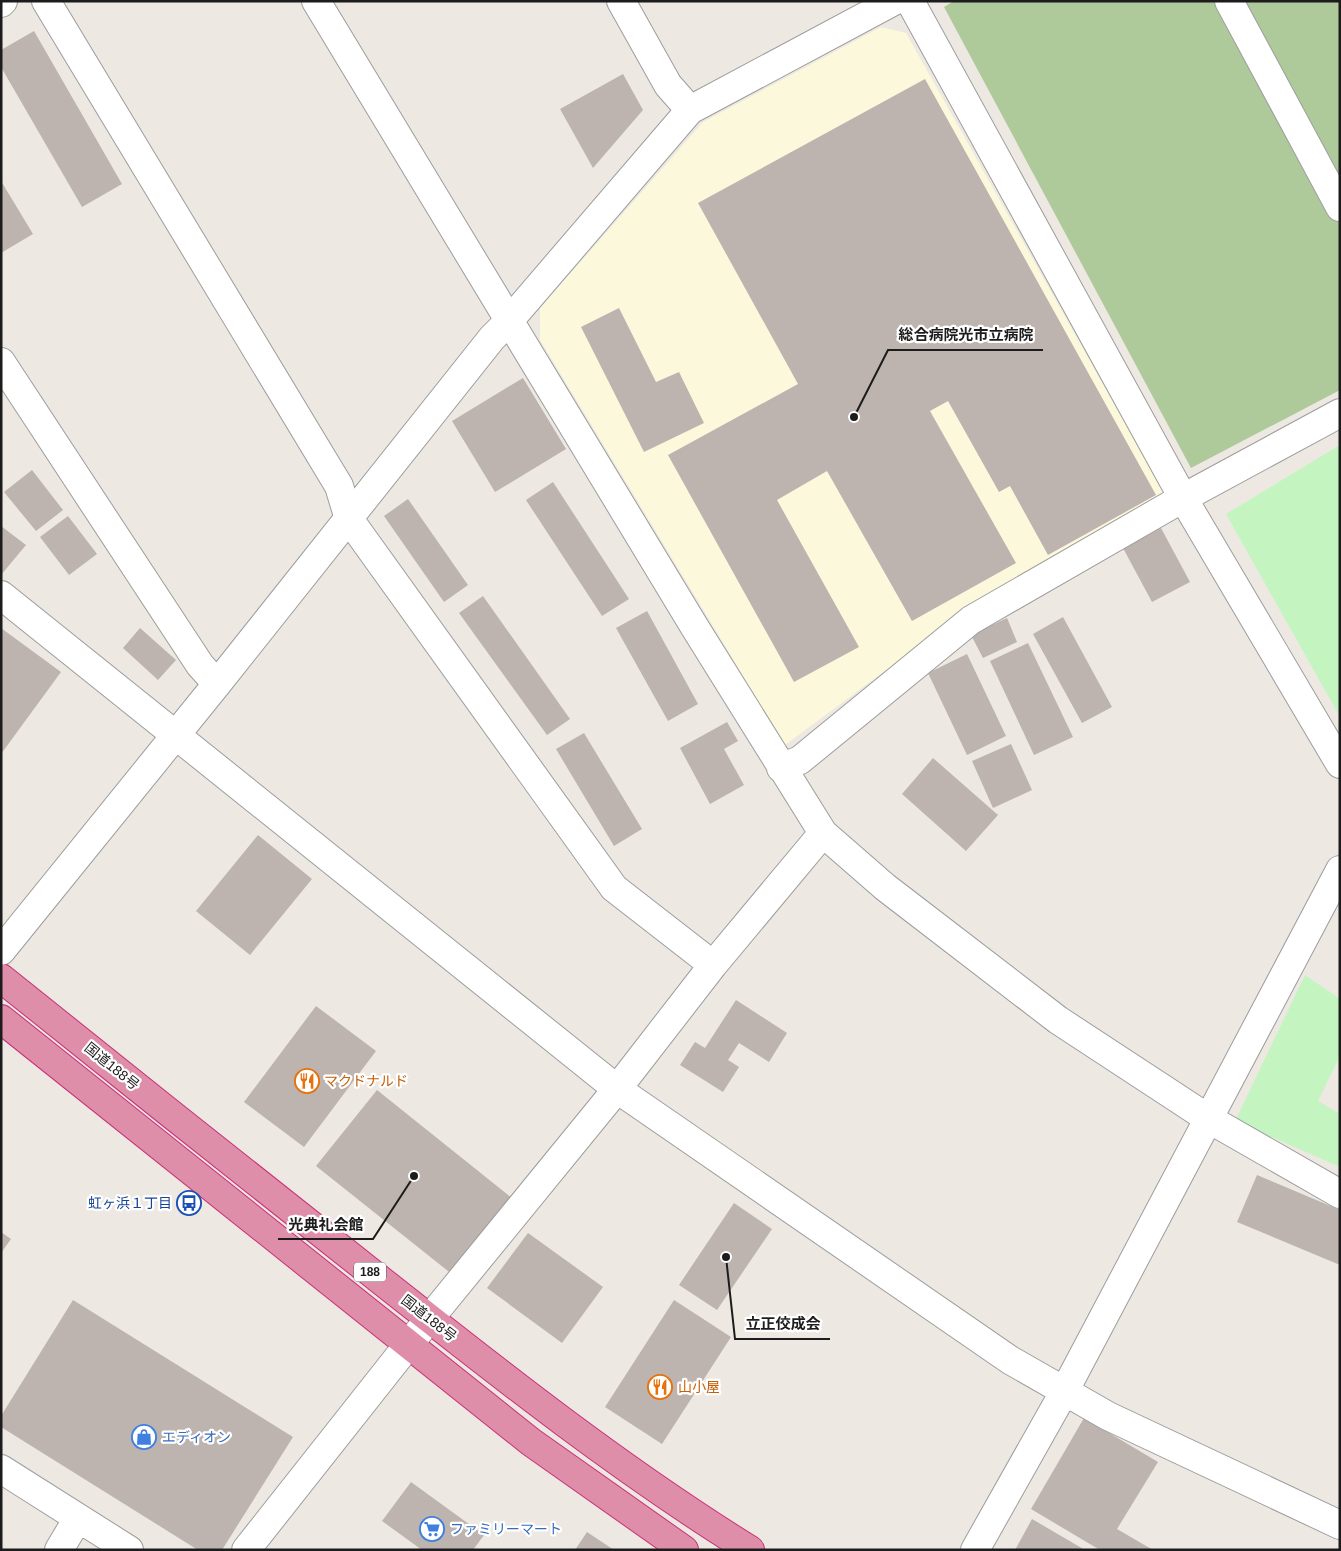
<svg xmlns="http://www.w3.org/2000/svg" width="1341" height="1551" viewBox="0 0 1341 1551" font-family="Helvetica,'Noto Sans JP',sans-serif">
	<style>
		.education { fill: #fcf8db }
		.forest { fill: #aec99a }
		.park { fill: #c4f5c1 }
		.building { fill: #bdb3af }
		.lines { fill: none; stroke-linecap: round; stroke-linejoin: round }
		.minor-casing { stroke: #9d9d9d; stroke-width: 30 }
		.highway-casing { stroke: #ca307a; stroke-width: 30 }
		.minor { stroke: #fff; stroke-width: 28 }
		.highway { stroke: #df8ea9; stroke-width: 28 }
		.labels { text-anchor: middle; stroke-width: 4.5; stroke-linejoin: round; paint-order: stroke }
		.shield { fill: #fff; stroke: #606060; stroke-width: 1 }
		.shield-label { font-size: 12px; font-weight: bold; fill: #1c1c1c }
		.street-label { font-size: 14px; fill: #1c1c1c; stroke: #fff }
		.food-label { font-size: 14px; fill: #c56008; stroke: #fff; text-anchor: start }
		.transit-label { font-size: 14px; fill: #164399; stroke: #fff; text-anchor: end }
		.shop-label { font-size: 14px; fill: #366cbe; stroke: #fff; text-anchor: start }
		.leader { fill: none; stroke: #1c1c1c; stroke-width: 2 }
		.callout-dot { fill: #1c1c1c; stroke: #fff; stroke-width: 2 }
		.callout-label { font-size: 15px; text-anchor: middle; font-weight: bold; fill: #1c1c1c; stroke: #fff; stroke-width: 4.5; stroke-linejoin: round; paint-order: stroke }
	</style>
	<rect width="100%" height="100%" fill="#ede8e2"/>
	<!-- education -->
	<path class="education" d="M881 27 906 33 1165 495 978 602 785 745 540 340V308L703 122Z"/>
	<!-- forest -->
	<path class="forest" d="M954 1H1340V390L1191 468 944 7Z"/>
	<!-- park -->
	<path class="park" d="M1340 445V717L1226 514Z
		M1305 975 1340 999V1056L1318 1101 1340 1114V1167L1235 1121Z"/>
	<!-- building -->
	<path class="building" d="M34 31 122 184 82 207 1 67V50Z
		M623 74 643 110 593 168 560 109Z
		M925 79 1156 495 1048 555 1010 486 999 492 948 401 930 411 1016 563 912 621 827 471 777 500 859 647 794 682 668 455 798 384 698 203Z
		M1 181 33 234 1 253Z
		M619 308 656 382 679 372 704 423 644 452 581 327Z
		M523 378 566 449 495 492 452 421Z
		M32 470 63 510 36 531 4 492Z
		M553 482 629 599 602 616 526 500Z
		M408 499 468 585 444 602 384 516Z
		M68 516 97 554 69 575 40 537Z
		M1 526 26 545 1 575Z
		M1161 528 1190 582 1152 602 1123 548Z
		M483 596 570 719 547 735 459 613Z
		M647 611 698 704 668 721 616 628Z
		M1063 617 1112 707 1082 723 1033 634Z
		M1007 618 1017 642 983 658 971 635Z
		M1 628 61 672 1 754Z
		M140 628 176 660 158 680 123 648Z
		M1028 643 1073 737 1034 755 990 661Z
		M967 654 1006 736 967 755 928 673Z
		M727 722 738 741 724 749 744 785 710 804 680 748Z
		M584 733 642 829 614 846 556 749Z
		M1011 744 1032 790 993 808 972 761Z
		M933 758 998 815 966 851 902 794Z
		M258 835 312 879 250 955 196 911Z
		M736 1000 787 1033 769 1062 739 1043 728 1060 739 1067 723 1092 680 1065 695 1042 705 1048Z
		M316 1006 376 1051 304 1147 244 1102Z
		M377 1090 513 1199 453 1275 316 1166Z
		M1257 1175 1340 1210V1265L1237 1222Z
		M734 1203 772 1229 717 1310 679 1285Z
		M1 1232 11 1239 1 1253Z
		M528 1233 603 1287 562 1343 487 1288Z
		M73 1300 293 1437 222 1550H198L1 1427V1416Z
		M674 1300 731 1337 662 1444 605 1407Z
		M1084 1418 1158 1462 1117 1529 1153 1550H1100L1031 1509Z
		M411 1482 484 1535 473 1550H422L382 1521Z
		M1032 1519 1085 1550H1015Z
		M587 1532 614 1550H575Z"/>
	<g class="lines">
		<defs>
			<path id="minor" d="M46 1 339 486 349 519 614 888 713 965
				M316 1 694 626 823 833 885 887 1058 1020 1209 1119 1340 1194
				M621 1 668 85 690 110
				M910 1 1183 498 1340 764
				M1229 1 1340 207
				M1 3 3 1
				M1 362 200 665 217 684
				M1 595 617 1089 1010 1360 1108 1416 1340 1525
				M781 768 800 760 971 620 1183 498 1340 413
				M1 951 217 684 492 338 509 321 690 110 894 1
				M1 1469 129 1550
				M59 1550 78 1518
				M246 1550 408 1345 617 1089 713 965 823 833
				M975 1550 1064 1392 1340 870"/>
			<path id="highway" d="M1 978C128 1080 255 1181 383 1282 502 1376 621 1470 750 1550
				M1 1019 531 1442 684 1550"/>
		</defs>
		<!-- minor casing -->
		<use href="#minor" class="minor-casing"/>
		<!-- highway casing -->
		<use href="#highway" class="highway-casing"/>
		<!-- minor -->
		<use href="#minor" class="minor"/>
		<!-- highway -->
		<use href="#highway" class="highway"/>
	</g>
	<!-- icons -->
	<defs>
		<symbol id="restaurant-ring" viewBox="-11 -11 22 22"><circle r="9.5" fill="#fff" stroke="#e8710a" stroke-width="1.5"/><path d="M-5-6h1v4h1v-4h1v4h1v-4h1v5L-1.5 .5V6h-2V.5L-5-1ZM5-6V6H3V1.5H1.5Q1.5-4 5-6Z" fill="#e8710a"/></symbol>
		<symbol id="bus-ring" viewBox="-11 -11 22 22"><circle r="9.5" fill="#fff" stroke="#1a4fb4" stroke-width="1.5"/><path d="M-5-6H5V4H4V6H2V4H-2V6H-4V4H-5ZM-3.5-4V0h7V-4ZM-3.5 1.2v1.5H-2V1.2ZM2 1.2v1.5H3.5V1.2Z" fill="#1a4fb4"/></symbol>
		<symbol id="shop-ring" viewBox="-11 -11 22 22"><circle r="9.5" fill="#fff" stroke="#3f7fe0" stroke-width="1.5"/><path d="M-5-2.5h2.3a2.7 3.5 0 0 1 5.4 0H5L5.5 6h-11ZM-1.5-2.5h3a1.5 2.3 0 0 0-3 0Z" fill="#3f7fe0"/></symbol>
		<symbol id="supermarket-ring" viewBox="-11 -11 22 22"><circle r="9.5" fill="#fff" stroke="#3f7fe0" stroke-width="1.5"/><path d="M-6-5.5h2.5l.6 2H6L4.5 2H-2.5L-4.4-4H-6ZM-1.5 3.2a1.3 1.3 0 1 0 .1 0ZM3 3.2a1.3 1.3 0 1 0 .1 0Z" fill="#3f7fe0"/></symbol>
	</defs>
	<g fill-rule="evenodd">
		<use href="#restaurant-ring" x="293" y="1067" width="28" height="28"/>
		<use href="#bus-ring" x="175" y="1189" width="28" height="28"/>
		<use href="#restaurant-ring" x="646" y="1373" width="28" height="28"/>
		<use href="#shop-ring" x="130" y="1423" width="28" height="28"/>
		<use href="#supermarket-ring" x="418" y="1515" width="28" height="28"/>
	</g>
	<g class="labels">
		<!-- shield labels -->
		<rect class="shield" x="354" y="1262.5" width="32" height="19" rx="4"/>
		<g class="shield-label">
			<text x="370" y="1276">188</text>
		</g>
		<!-- street labels -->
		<g class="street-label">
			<text transform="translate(112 1066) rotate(39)" y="5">国道188号</text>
			<text transform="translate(429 1318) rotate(38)" y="5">国道188号</text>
		</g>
		<!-- food labels -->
		<g class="food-label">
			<text x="324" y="1086">マクドナルド</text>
			<text x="678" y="1392">山小屋</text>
		</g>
		<!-- transit labels -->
		<g class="transit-label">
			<text x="172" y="1208">虹ヶ浜１丁目</text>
		</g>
		<!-- shop labels -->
		<g class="shop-label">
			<text x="162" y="1442">エディオン</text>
			<text x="450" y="1534">ファミリーマート</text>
		</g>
	</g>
	<!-- callouts -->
	<path class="leader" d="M854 417L888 350H1043M414 1176L373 1239H278M726 1257L735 1339H830"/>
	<g class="callout-dot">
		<circle cx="854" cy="417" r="5"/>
		<circle cx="414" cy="1176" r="5"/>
		<circle cx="726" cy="1257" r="5"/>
	</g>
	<g class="callout-label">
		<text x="966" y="340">総合病院光市立病院</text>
		<text x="326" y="1230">光典礼会館</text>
		<text x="783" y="1329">立正佼成会</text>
	</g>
	<!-- border -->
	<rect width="1341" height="1551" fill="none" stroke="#1c1c1c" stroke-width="5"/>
</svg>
